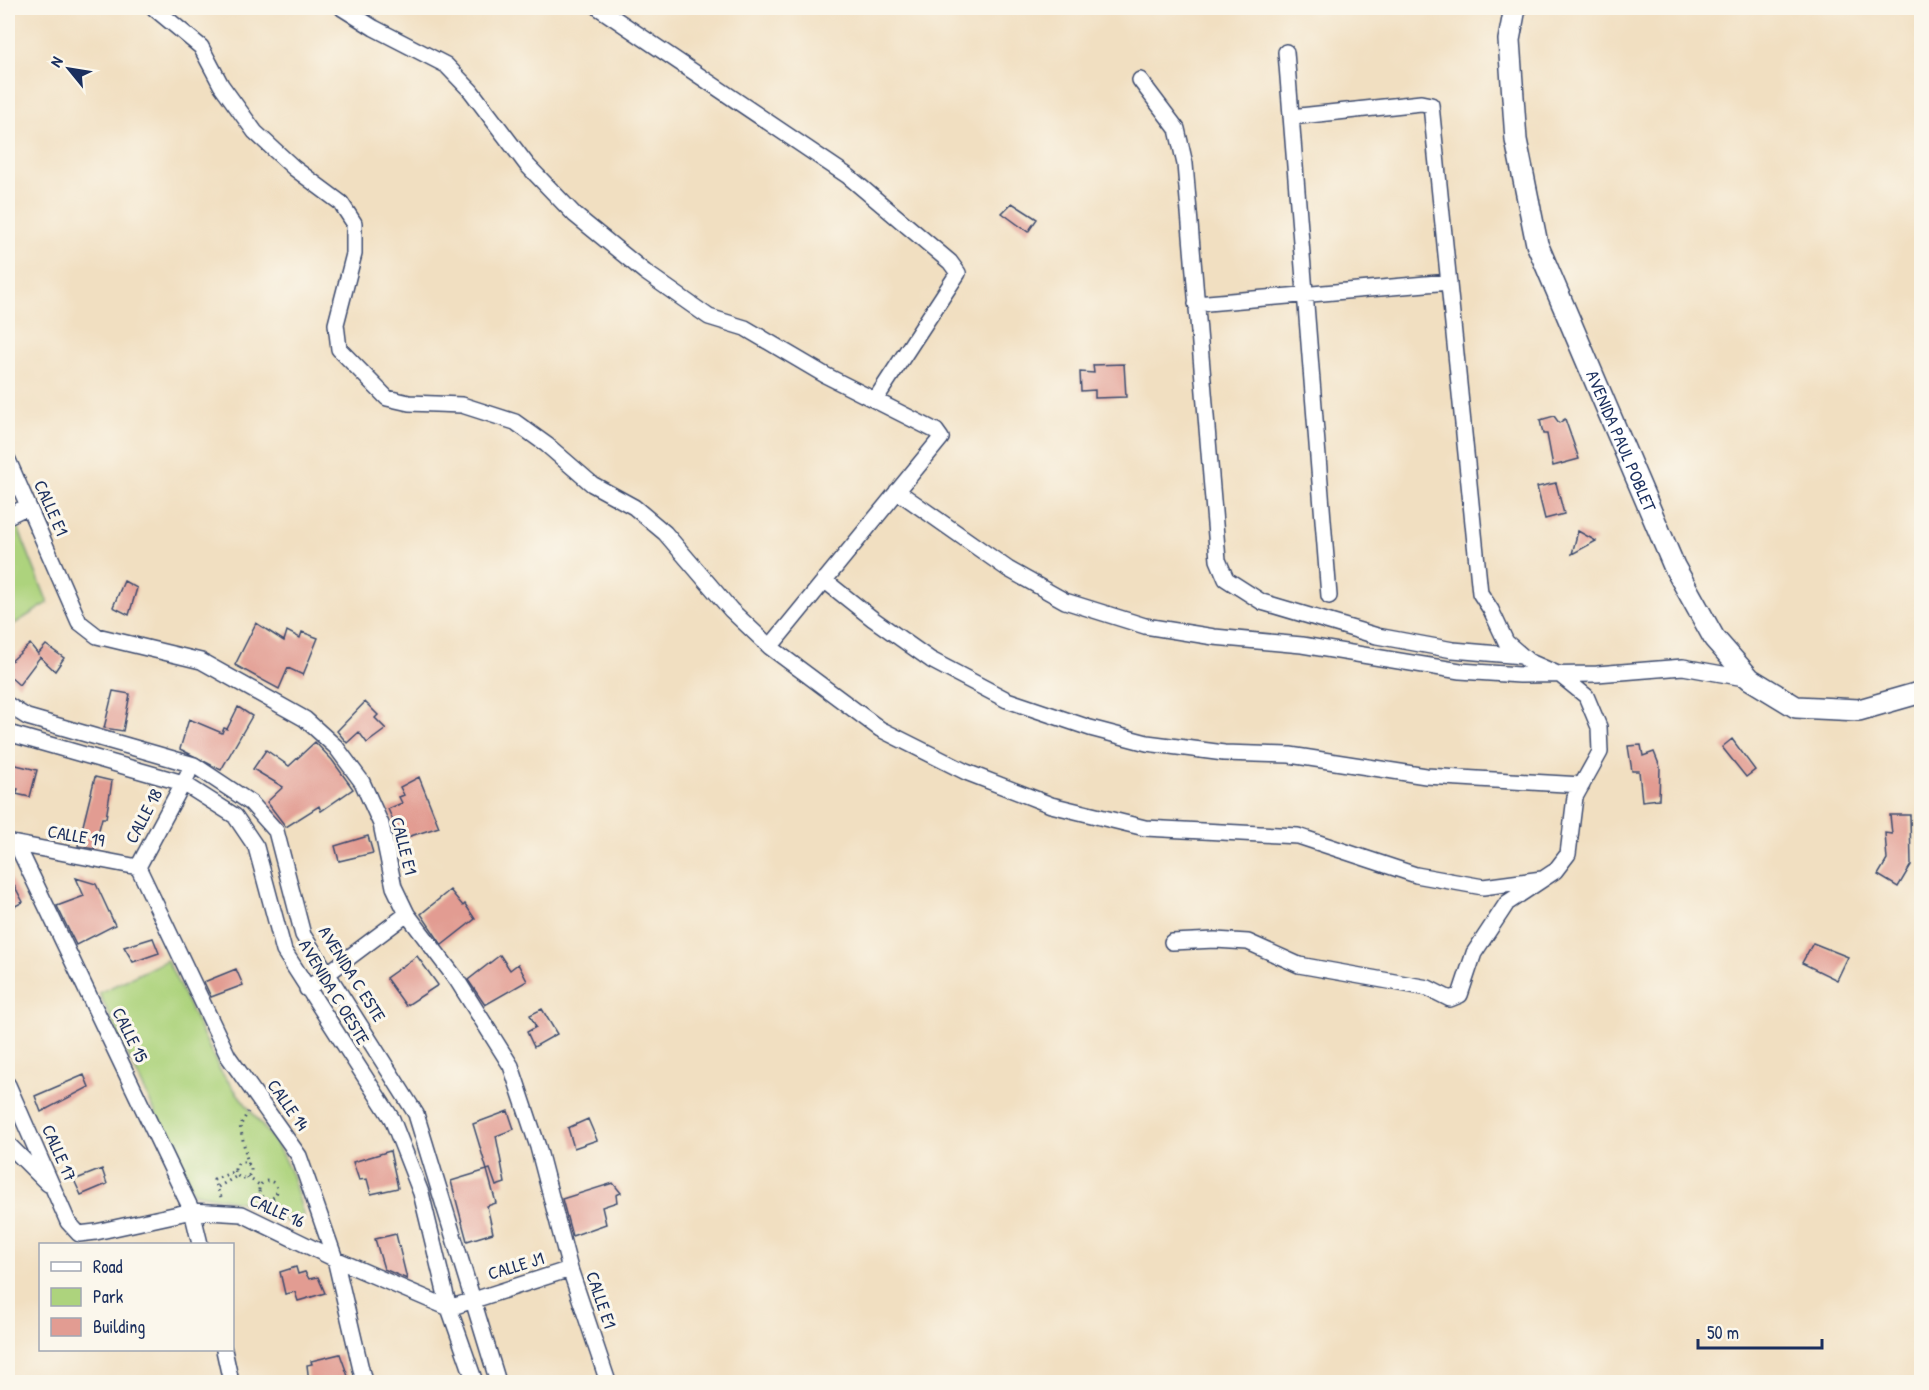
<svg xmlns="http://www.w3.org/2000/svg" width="1929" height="1390" viewBox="0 0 1929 1390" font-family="'Patrick Hand',sans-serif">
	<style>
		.green { fill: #add37d; stroke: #64816e; stroke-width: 1.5 }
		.building { fill: #e29c92 }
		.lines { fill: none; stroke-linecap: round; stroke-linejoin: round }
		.minor-casing { stroke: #3b496d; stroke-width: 18 }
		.secondary-casing { stroke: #3b496d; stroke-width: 24 }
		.path { stroke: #3b496d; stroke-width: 3; stroke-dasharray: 1.5 4.5; stroke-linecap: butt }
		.minor { stroke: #fff; stroke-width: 15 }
		.secondary { stroke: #fff; stroke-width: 21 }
		.labels { text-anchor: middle; stroke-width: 6; stroke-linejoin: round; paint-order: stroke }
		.street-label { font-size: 18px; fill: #1b2f5e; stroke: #fbf7ec }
	</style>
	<rect width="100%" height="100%" fill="#fbf7ec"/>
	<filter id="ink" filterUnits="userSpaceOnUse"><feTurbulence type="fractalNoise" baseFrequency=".0167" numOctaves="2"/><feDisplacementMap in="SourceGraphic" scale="12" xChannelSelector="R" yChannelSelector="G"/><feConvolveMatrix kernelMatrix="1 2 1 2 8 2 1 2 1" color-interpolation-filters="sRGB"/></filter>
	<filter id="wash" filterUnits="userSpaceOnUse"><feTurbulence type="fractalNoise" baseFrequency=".008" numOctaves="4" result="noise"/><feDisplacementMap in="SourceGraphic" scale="24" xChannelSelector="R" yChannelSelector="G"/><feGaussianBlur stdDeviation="1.35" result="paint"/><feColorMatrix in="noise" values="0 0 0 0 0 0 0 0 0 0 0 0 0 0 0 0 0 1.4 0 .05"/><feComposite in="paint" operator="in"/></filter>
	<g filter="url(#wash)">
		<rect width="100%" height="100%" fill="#f1dfc1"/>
		<!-- green -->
		<path class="green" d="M8 524 17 525 48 603 8 628Z
			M167 960 221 1072 277 1145 292 1175 304 1217 298 1226 244 1203 193 1193 99 993Z"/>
		<g id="blocks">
			<!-- building -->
			<path class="building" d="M1012 203 1037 219 1028 232 1002 213Z
				M1124 364 1126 397 1095 398V390L1081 391 1080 372 1094 373 1093 365Z
				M1554 416 1559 423 1565 419 1579 459 1553 466 1547 434H1543L1540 420Z
				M1556 483 1564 514 1545 519 1537 487Z
				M1578 531 1596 541 1572 554Z
				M124 581 137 588 129 615 113 607Z
				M256 623 284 641 287 631 300 638 302 632 318 638 303 675 288 668 279 689 235 665Z
				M30 644 38 654 46 645 64 658 55 671 40 657 19 685 8 675V664Z
				M113 691 130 694 123 731 104 728Z
				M365 702 378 715 375 718 386 729 367 743 359 732 347 743 337 731Z
				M238 707 252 716 221 770 180 749 189 719 222 733 224 728 227 729Z
				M1732 739 1755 770 1746 777 1722 747Z
				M315 742 332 760 353 789 321 811 319 806 286 827 267 802 283 787 253 769 266 750 289 766Z
				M1641 745 1643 756 1654 752 1660 767 1659 799 1642 801 1639 771H1632L1628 746Z
				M8 763 37 770 30 797 16 794 18 789 8 787Z
				M95 777 112 781 106 818H102L94 849 78 846Z
				M419 777 439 827 401 839 388 809 402 803 399 797 404 795 400 787Z
				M1890 815H1910L1911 865 1898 887 1878 875 1887 860 1885 833 1892 834Z
				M368 836 373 853 339 861 335 846Z
				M8 874 23 902 8 910Z
				M76 878 96 884 115 925 76 945 57 906 84 896Z
				M450 890 463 906 465 904 475 919 442 945 421 914Z
				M153 938 159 953 133 962 124 947Z
				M1813 943 1848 957 1837 980 1802 963Z
				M500 955 510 970 518 964 527 981 485 1005 468 980Z
				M417 956 438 985 406 1006 386 978Z
				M236 969 243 985 211 997 204 982Z
				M542 1009 557 1034 534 1047 527 1032 536 1027 530 1015Z
				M84 1075 89 1087 41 1112 35 1096Z
				M508 1111 514 1129 496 1136 505 1183 496 1186 490 1169 487 1170 473 1124Z
				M588 1119 597 1140 574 1148 568 1128Z
				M390 1151 398 1188 371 1194 367 1179 359 1180 353 1162Z
				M102 1169 107 1184 81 1195 74 1180Z
				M487 1170 496 1203 487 1206 493 1233 467 1241 451 1181Z
				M613 1183 621 1193 616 1195 617 1202 602 1207 606 1224 572 1236 562 1199Z
				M396 1234 407 1279 384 1269 375 1239Z
				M296 1267 298 1274 305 1272 309 1279 318 1277 325 1293 298 1301 295 1292 285 1294 280 1272Z
				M340 1354 349 1379 309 1382 307 1365 312 1364 311 1361Z"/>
		</g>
	</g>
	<g filter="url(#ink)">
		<use href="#blocks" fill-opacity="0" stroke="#3b496d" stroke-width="1.5"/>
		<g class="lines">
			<defs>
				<path id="minor" d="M154 8 201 47 221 85 255 132 294 168 341 203 354 223V254L336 324 339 349 387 398 409 403 462 405 515 422 547 445 592 484 634 507 665 533 731 610 770 647 880 729 966 772 1051 805 1145 828 1298 836 1416 875 1483 887 1542 879
					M342 8 374 28 446 65 471 91 527 165 575 215 645 272 709 317 745 328 825 375 936 431 941 438 770 647
					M599 8 848 176 950 262 958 273 875 400
					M1286 52 1329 596
					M1140 80 1177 129 1185 164 1218 560 1226 579 1262 602 1377 636 1453 650 1522 656
					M1196 304 1449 282
					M8 460 79 622 97 636 201 661 305 719 336 747 362 782 381 824 394 887 407 914 457 980 511 1066 538 1147 570 1269 608 1382
					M897 491 1008 569 1065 601 1145 626 1214 637 1302 645 1460 671 1520 675 1597 674 1683 667 1750 679
					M8 516 28 506
					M824 580 873 619 931 660 1007 700 1090 728 1147 743 1224 753 1290 755 1426 776 1582 785
					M8 705 27 717 194 765 251 803 276 831 303 935 416 1114 498 1382
					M8 733 183 783 235 816 256 847 284 951 392 1119 421 1193 449 1308 475 1382
					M12 843 138 867
					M17 845 192 1211 200 1244
					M138 867 228 1056 299 1156 335 1259 364 1382
					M138 867 188 774
					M1172 942 1215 940 1248 942 1299 965 1428 988 1450 999 1460 995 1474 953 1507 903 1555 871 1568 854 1575 797 1600 752 1599 727 1586 696 1560 675 1528 661 1506 642 1491 610 1480 593 1431 105 1421 103 1291 117
					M307 989 407 914
					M8 1085 68 1222 79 1234 96 1232 192 1211 242 1214 335 1259 449 1308 570 1269
					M8 1144 48 1184
					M224 1350 231 1382"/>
				<g id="secondary">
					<path id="s1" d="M1515 8 1509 40 1516 140 1537 244 1674 566 1714 638 1750 679 1796 707 1859 710 1922 692"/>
				</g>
			</defs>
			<!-- minor casing -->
			<use href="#minor" class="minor-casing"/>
			<!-- secondary casing -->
			<use href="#secondary" class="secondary-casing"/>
			<!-- path -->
			<path class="path" d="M235 1170a8 8 0 1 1 16 0a8 8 0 1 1-16 0Z
				M248 1164 240 1126 248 1112
				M247 1177 261 1186
				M259 1190a9 9 0 1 1 18 0a9 9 0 1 1-18 0Z
				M218 1187 237 1176
				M221 1197 214 1180 235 1171"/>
			<!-- minor -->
			<use href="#minor" class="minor"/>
			<!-- secondary -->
			<use href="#secondary" class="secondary"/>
		</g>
	</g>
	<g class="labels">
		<!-- street labels -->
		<g class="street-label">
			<text dy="6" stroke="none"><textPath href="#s1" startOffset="453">AVENIDA PAUL POBLET</textPath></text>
			<text transform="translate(51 508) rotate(66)" y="6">CALLE E1</text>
			<text transform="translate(144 816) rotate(-62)" y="6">CALLE 18</text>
			<text transform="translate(76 836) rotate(10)" y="6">CALLE 19</text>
			<text transform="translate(404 846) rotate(76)" y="6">CALLE E1</text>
			<text transform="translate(352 974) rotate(58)" y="6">AVENIDA C ESTE</text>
			<text transform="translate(334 992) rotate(59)" y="6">AVENIDA C OESTE</text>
			<text transform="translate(130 1035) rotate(64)" y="6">CALLE 15</text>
			<text transform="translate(288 1105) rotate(55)" y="6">CALLE 14</text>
			<text transform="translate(59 1153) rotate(66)" y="6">CALLE 17</text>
			<text transform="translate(277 1211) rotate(24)" y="6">CALLE 16</text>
			<text transform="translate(516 1266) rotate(-17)" y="6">CALLE J1</text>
			<text transform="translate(601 1300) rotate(71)" y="6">CALLE E1</text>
		</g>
	</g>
	<!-- margin -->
	<rect width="1929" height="1390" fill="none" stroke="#fbf7ec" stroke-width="30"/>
	<!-- legend -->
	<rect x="39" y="1243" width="195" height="108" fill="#fbf7ec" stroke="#a1a7b3" stroke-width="1.5"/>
	<rect x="51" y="1262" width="30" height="9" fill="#ffffff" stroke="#a1a7b3" stroke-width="1.5"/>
	<text x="93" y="1273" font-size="18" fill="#1b2f5e">Road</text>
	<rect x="51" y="1288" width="30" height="18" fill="#add37d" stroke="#a1a7b3" stroke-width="1.5"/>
	<text x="93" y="1303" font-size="18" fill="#1b2f5e">Park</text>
	<rect x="51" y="1318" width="30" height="18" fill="#e29c92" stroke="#a1a7b3" stroke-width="1.5"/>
	<text x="93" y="1333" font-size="18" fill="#1b2f5e">Building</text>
	<!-- north arrow -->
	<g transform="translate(69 69) rotate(300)" stroke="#fbf7ec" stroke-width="4.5" paint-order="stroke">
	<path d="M0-4.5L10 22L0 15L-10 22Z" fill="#1b2f5e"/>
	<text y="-9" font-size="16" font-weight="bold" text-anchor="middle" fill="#1b2f5e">N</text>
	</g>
	<!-- scale -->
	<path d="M1698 1339v9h124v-9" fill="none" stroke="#1b2f5e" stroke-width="3"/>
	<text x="1707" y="1339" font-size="18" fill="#1b2f5e" stroke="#fbf7ec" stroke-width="4.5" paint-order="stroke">50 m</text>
</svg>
